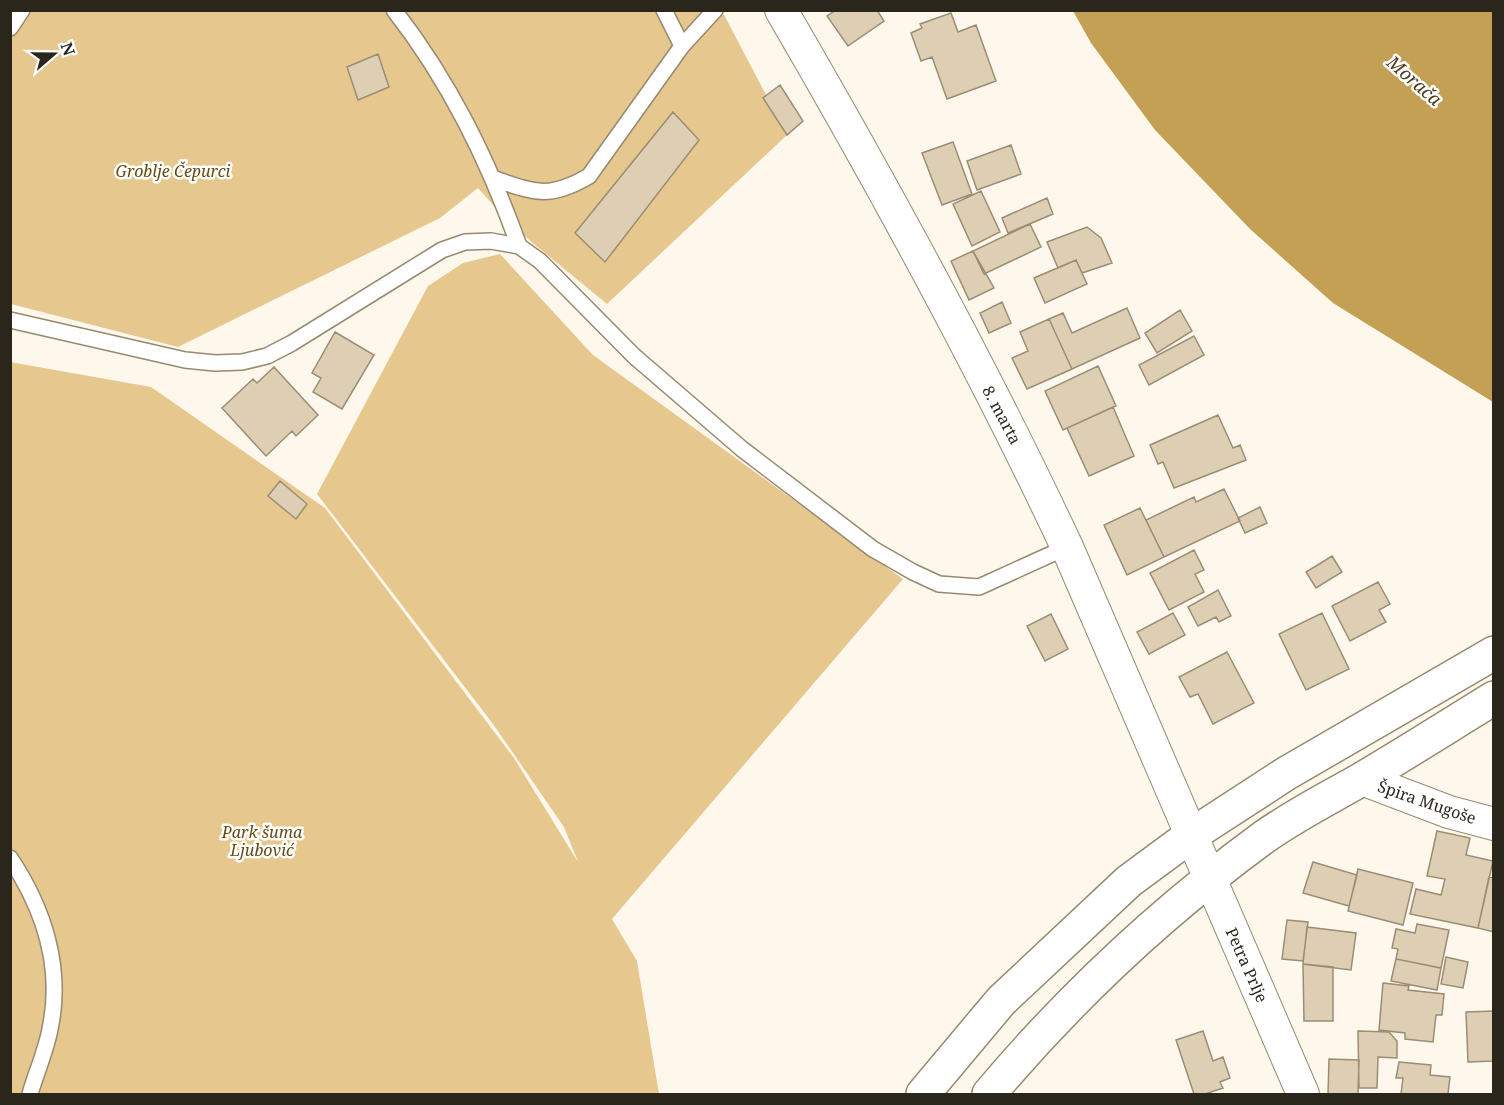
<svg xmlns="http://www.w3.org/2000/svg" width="1504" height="1105" viewBox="0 0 1504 1105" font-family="'Noto Serif',serif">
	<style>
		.green { fill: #e6c88e }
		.water { fill: #c4a055 }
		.building { fill: #decfb4; stroke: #9b8d74; stroke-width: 1.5 }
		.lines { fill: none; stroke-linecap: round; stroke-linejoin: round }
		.service-casing { stroke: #97896f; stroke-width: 18 }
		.minor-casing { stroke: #97896f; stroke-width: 34 }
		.secondary-casing { stroke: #97896f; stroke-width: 36 }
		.service { stroke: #fff; stroke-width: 15 }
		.minor { stroke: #fff; stroke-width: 32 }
		.secondary { stroke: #fff; stroke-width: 33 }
		.labels { text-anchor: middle; stroke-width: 5; stroke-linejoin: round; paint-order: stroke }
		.park-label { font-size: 16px; font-style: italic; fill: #644b11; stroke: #fff }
		.street-label { font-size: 16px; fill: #2b261b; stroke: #fff }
		.water-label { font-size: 18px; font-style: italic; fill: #4b3b1a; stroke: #fff }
	</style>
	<rect width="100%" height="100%" fill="#fef8ec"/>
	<!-- green -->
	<path class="green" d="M10 11H722L787 135 607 304 511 225 478 188 440 218 178 347 11 304Z
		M500 254 593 355 903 579 612 919 637 961 659 1094H11L10 362 151 387 325 508 514 758 578 862 564 827 493 724 317 494 428 286 463 263Z"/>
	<!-- water -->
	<path class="water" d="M1492 10 1493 402 1333 303 1250 229 1155 130 1091 43 1073 11Z"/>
	<!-- building -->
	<path class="building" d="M836 10H877L884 21 848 46 827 16Z
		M951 13 958 32 976 25 996 81 947 99 932 57 921 61 911 33 922 28 920 24Z
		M378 54 389 87 358 100 347 67Z
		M780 85 803 121 787 135 763 98Z
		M673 112 699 140 605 262 575 233Z
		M953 142 972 194 942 205 922 153Z
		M1011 145 1021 174 977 190 967 161Z
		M981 191 1000 232 972 246 953 204Z
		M1047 198 1053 214 1008 233 1002 218Z
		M1030 224 1041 247 984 274 973 251Z
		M1087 227 1101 238 1112 263 1082 273 1076 260 1058 268 1047 242Z
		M973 251 994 288 969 300 951 261Z
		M1076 260 1087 284 1045 303 1034 278Z
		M1002 302 1011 323 989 333 980 313Z
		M1127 308 1140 338 1072 369 1049 319 1063 313 1072 333Z
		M1180 310 1192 331 1157 353 1145 333Z
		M1049 319 1072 369 1027 389 1012 358 1028 351 1020 332Z
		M335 332 374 355 342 409 313 392 321 378 312 373Z
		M1194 336 1204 355 1149 385 1139 365Z
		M1098 366 1116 406 1063 430 1045 391Z
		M274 367 318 415 296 436 292 431 266 456 222 408 253 379 257 383Z
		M1113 407 1134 456 1089 476 1067 428Z
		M1218 415 1233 448 1240 445 1246 460 1174 488 1163 462 1158 464 1150 445Z
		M280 481 307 504 296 519 268 496Z
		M1224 489 1240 521 1164 557 1146 520 1194 497 1196 502Z
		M1260 507 1267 523 1245 533 1238 518Z
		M1140 508 1164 557 1127 575 1104 525Z
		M1194 550 1204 570 1195 574 1204 592 1169 610 1150 573Z
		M1332 556 1342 572 1316 588 1306 572Z
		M1378 582 1390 604 1379 610 1386 622 1350 641 1332 606Z
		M1218 590 1231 616 1219 622 1216 617 1198 626 1188 607Z
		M1173 613 1185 635 1149 654 1137 632Z
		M1322 613 1349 669 1306 690 1279 634Z
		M1051 614 1068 649 1045 661 1027 626Z
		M1227 652 1254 703 1213 724 1198 694 1190 697 1179 677Z
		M1437 831 1470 838 1466 855 1493 861 1478 928 1410 914 1416 889 1441 895 1445 879 1427 876Z
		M1313 862 1357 875 1349 906 1303 893Z
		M1358 869 1413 883 1403 925 1348 911Z
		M1489 877 1494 878V932L1478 928Z
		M1287 920 1308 922 1303 961 1282 959Z
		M1417 924 1449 930 1441 968 1396 959 1398 949 1392 948 1396 929 1415 933Z
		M1307 927 1356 933 1351 970 1303 964Z
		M1446 957 1468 962 1463 988 1441 984Z
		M1396 959 1441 968 1437 990 1391 981Z
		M1303 964 1333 967V1021H1304Z
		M1383 983 1409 986 1408 990 1444 994 1442 1015H1436L1433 1042 1405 1039V1033L1379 1030Z
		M1494 1011V1061L1468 1062 1466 1012Z
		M1203 1031 1213 1061 1223 1057 1230 1078 1220 1082 1223 1088 1205 1094H1194L1176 1040Z
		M1358 1031 1389 1032 1397 1041V1058L1378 1057 1377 1088H1359Z
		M1329 1059 1359 1060 1358 1094H1328Z
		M1399 1062 1431 1065 1430 1075 1450 1077 1448 1094H1401L1403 1078H1396Z"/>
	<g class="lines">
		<defs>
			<path id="service" d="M394 10C450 82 488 160 519 246
				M664 10 682 46
				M10 28 22 10
				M495 179C535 193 550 199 589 176L682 46 715 10
				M10 320 185 360 215 363 242 362 267 356 292 343 442 250 465 242 491 241 519 246 540 261 634 356 742 449 873 549 913 572 939 584 979 587 1067 547
				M10 858C44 909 63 968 50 1029 46 1051 36 1073 30 1094"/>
			<path id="minor" d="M781 10C883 185 981 364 1067 547L1303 1094
				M1362 779 1449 812 1494 824"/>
			<path id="secondary" d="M923 1094 1001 1001 1129 881 1190 836 1287 773 1494 653
				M989 1094C1069 999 1163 911 1264 837 1295 815 1329 798 1362 779 1406 753 1450 725 1494 698"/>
		</defs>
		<!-- service casing -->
		<use href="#service" class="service-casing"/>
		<!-- minor casing -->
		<use href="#minor" class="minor-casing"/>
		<!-- secondary casing -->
		<use href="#secondary" class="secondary-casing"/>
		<!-- service -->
		<use href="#service" class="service"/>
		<!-- minor -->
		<use href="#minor" class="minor"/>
		<!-- secondary -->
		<use href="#secondary" class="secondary"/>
	</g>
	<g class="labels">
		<!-- park labels -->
		<g class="park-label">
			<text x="173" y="177">Groblje Čepurci</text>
			<text x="262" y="838">Park šuma<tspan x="262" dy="18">Ljubović</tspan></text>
		</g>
		<!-- street labels -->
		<g class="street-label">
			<text transform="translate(1002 415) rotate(62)" y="6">8. marta</text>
			<text transform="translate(1427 802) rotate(19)" y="6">Špira Mugoše</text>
			<text transform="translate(1247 965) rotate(66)" y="6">Petra Prlje</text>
		</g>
		<!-- water labels -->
		<g class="water-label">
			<text transform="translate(1414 81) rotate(41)" y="6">Morača</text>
		</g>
	</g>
	<!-- border -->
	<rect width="1504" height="1105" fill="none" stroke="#2b261b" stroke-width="24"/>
	<!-- north arrow -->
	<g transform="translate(54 54) rotate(70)" stroke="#ffffff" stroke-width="4.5" paint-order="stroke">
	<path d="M0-4.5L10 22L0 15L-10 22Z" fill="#2b261b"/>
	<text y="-9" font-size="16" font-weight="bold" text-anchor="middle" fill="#2b261b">N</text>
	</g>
</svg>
